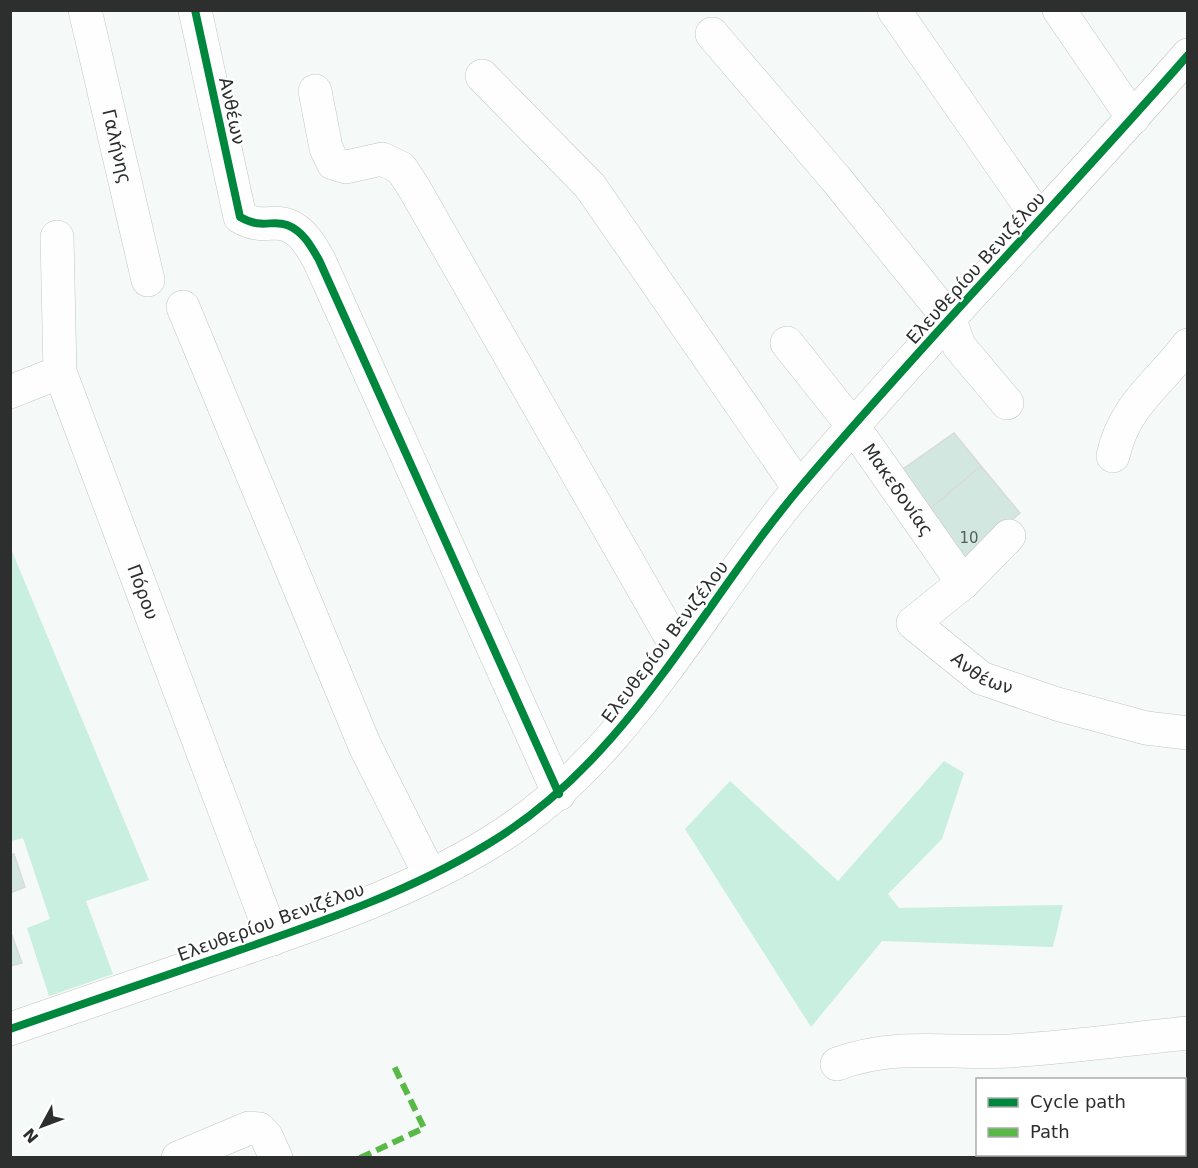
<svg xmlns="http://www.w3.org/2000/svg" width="1198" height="1168" viewBox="0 0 1198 1168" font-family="'DejaVu Sans',sans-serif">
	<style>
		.green { fill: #c8efe0 }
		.building { fill: #d2e7df; stroke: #d8dbd9; stroke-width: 1.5 }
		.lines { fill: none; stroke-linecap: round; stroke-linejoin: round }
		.minor-casing { stroke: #c3c6c5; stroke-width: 34 }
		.minor { stroke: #fefefe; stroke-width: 33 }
		.quiet { stroke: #58b947; stroke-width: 6; stroke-dasharray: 12 6; stroke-linecap: butt }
		.cycleway-casing { stroke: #fff; stroke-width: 11 }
		.cycleway { stroke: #00873e; stroke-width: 8 }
		.labels { text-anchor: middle; stroke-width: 4.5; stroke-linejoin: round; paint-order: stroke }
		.number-label { font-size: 15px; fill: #565d5a }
		.street-label { font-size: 18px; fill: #2c2f2d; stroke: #fff }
	</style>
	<rect width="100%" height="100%" fill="#f5f9f7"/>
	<!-- green -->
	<path class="green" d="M11 549 149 880 86 901 113 974 49 996 27 928 50 919 23 838 11 841Z
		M944 761 964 773 942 839 888 894 899 908 1063 905 1053 947 882 941 811 1027 685 829 730 781 838 881Z"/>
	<!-- building -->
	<path class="building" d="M954 433 981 466 925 513 896 474Z
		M981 466 1020 513 965 562 925 513Z
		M14 854 25 887 10 893V855Z
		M10 930 22 963 10 966Z"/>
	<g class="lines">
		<defs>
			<g id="minor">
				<path id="s1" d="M85 10 148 280"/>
				<path d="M195 10 240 217C263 230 272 219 287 225 303 231 311 246 319 260L559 794"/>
				<path d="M894 10 1039 219"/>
				<path d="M1059 10 1133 118"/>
				<path d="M712 34 836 179 950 320 959 346 1007 403"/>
				<path d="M482 76 590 186 799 488"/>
				<path d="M315 91 326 148 333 163 346 167 382 159 401 168 414 188 679 651"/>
				<path id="s2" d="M57 237 60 372 273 939"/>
				<path d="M183 307 365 746 430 875"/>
				<path id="s3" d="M787 343 853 426 963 583"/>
				<path d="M10 392 60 372"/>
				<path d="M1113 456C1124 405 1158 385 1188 345"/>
				<path id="s4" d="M1009 536 963 583 913 623 981 678 1057 704 1146 728 1188 733"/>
				<path d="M10 1029C85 1003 160 977 234 952 321 922 409 892 488 844 629 760 700 605 803 484 927 338 1061 200 1188 55"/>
				<path d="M837 1064C896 1042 949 1054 1009 1051 1069 1047 1128 1039 1188 1033"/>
				<path d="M178 1158 249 1128 259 1129 266 1136 276 1158"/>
			</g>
		</defs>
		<!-- minor casing -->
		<use href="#minor" class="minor-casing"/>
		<!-- minor -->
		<use href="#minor" class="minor"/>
		<!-- quiet -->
		<path class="quiet" d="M360 1158 424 1128 393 1064"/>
		<defs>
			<path id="cycleway" d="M195 10 240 217C263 230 272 219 287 225 303 231 311 246 319 260L559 794
				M10 1029C85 1003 160 977 234 952 321 922 409 892 488 844 629 760 700 605 803 484 927 338 1061 200 1188 55"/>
		</defs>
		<!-- cycleway casing -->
		<use href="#cycleway" class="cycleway-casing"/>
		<!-- cycleway -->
		<use href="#cycleway" class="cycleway"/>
	</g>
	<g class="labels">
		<!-- number labels -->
		<g class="number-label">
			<text x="969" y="543">10</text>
		</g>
		<!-- street labels -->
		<g class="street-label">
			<text transform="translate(232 111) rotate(78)" y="6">Ανθέων</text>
			<text dy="6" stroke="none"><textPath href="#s1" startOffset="140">Γαλήνης</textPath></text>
			<text transform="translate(976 268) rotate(-48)" y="6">Ελευθερίου Βενιζέλου</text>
			<text dy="6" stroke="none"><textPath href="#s3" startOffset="184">Μακεδονίας</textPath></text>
			<text dy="6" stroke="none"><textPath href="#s2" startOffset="370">Πόρου</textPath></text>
			<text transform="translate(665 642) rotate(-53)" y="6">Ελευθερίου Βενιζέλου</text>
			<text dy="6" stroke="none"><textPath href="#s4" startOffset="216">Ανθέων</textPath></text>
			<text transform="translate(271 922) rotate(-20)" y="6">Ελευθερίου Βενιζέλου</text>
		</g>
	</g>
	<!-- border -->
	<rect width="1198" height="1168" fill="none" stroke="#2c2f2d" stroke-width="24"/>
	<!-- legend -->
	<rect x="976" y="1078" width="210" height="78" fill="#ffffff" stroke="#abacab" stroke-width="1.5"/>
	<rect x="988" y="1098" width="30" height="9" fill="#00873e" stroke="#abacab" stroke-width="1.5"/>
	<text x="1030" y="1108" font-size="18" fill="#2c2f2d">Cycle path</text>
	<rect x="988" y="1128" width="30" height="9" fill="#58b947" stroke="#abacab" stroke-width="1.5"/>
	<text x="1030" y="1138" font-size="18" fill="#2c2f2d">Path</text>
	<!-- north arrow -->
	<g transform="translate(42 1126) rotate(229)" stroke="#ffffff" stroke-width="4.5" paint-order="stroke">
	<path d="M0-4.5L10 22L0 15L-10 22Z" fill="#2c2f2d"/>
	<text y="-9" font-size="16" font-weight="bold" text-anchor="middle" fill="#2c2f2d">N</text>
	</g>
</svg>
